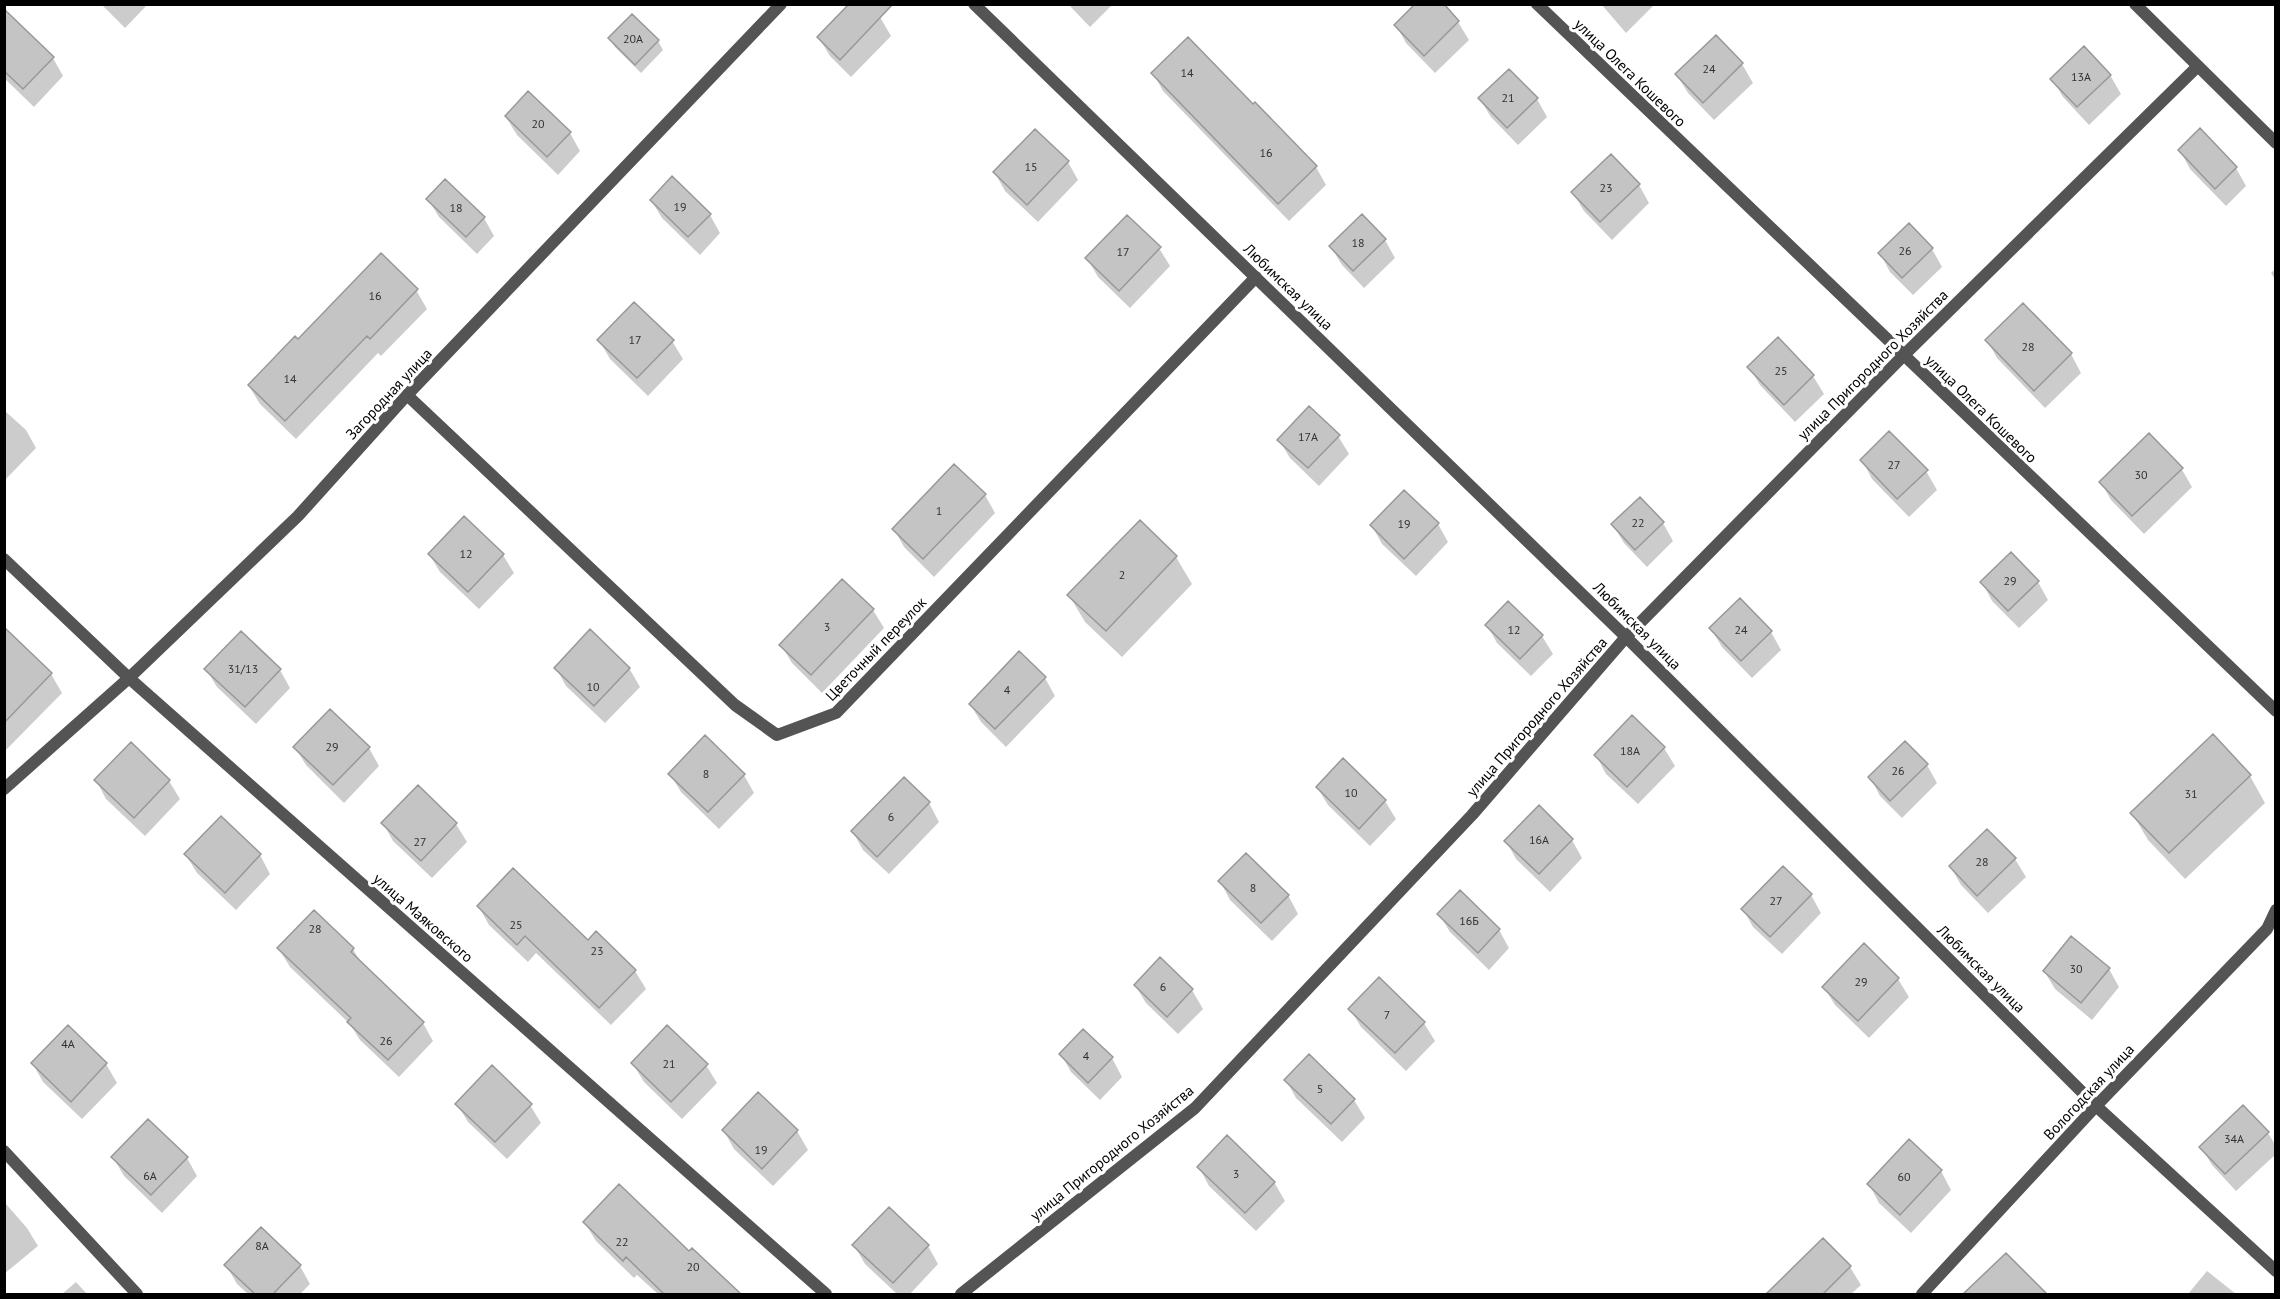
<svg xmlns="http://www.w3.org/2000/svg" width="2280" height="1299" viewBox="0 0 2280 1299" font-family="'PT Sans',sans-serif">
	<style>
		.shadow { fill: #0003 }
		.building { fill: #c4c4c4; stroke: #989898; stroke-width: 1.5 }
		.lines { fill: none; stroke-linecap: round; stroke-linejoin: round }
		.minor { stroke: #545454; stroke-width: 12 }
		.tertiary { stroke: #545454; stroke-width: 12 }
		.labels { text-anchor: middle; stroke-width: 6; stroke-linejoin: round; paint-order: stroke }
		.number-label { font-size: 12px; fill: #313131 }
		.street-label { font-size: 15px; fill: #000; stroke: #fff }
	</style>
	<rect width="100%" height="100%" fill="#fff"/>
	<!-- shadow -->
	<path class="shadow" d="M101 4H148L125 28Z
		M1068 4H1113L1090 27Z
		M1601 4H1655L1626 33Z
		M880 17 891 36 851 77 830 56 819 38Z
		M1458 22 1469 40 1435 73 1406 43 1396 25Z
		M4 29 53 58 63 76 34 107 4 78Z
		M1716 37 1742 64 1753 83 1714 120 1688 93 1677 75Z
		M610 39 658 41 663 50 641 73 615 47Z
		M1153 73 1316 167 1326 185 1289 221 1163 91Z
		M2110 75 2121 94 2089 125 2063 97 2052 79Z
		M1480 99H1537L1547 117 1518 145 1491 117Z
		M506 117 570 133 580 151 558 175 517 135Z
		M2180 150 2236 168 2246 186 2226 206 2190 169Z
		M1068 162 1078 180 1038 222 1005 191 995 173Z
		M1639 185 1649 203 1612 240 1584 211 1573 193Z
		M428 199 484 218 494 236 477 254 439 217Z
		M651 200 710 215 720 233 700 255 662 218Z
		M1385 240 1395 258 1364 288 1342 265 1331 247Z
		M1159 248 1170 266 1130 308 1098 277 1087 258Z
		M1932 249 1942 267 1913 295 1890 272 1880 253Z
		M2276 268V281L2271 273Z
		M416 290 427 309 381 356 378 353 296 439 260 404 249 386 298 341Z
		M2023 305 2071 354 2081 373 2045 408 1997 358 1987 340Z
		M1778 339 1813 376 1824 394 1795 422 1760 385 1749 367Z
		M599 340 672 341 683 359 648 396 610 359Z
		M4 410 26 430 36 448 4 481Z
		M1338 436 1349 454 1319 486 1290 458 1279 440Z
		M1862 460 1926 471 1937 490 1909 517 1872 479Z
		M2181 468 2192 487 2144 534 2111 500 2101 482Z
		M985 495 995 513 934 577 904 547 894 529Z
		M1140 522 1176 557 1192 584 1122 657 1085 622 1069 595Z
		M1663 523 1673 541 1647 567 1624 543 1613 525Z
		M1438 524 1448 542 1416 576 1382 544 1372 526Z
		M429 554 503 555 514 573 479 609 440 572Z
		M842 581 873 610 884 628 822 693 792 663 781 645Z
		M1982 582H2038L2048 600 2019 628 1992 601Z
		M1487 625 1542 636 1553 654 1531 676 1497 643Z
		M1711 629 1771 632 1781 650 1752 678 1722 647Z
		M16 640 51 674 62 693 4 752V653Z
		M556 668H629L640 687 605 723 566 686Z
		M206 669 280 670 290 688 256 724 217 687Z
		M1045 678 1055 696 1006 747 981 722 970 704Z
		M1632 717 1664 748 1675 766 1638 804 1606 774 1596 755Z
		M131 744 169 781 180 799 145 836 106 799 96 780Z
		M295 747 369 748 379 766 344 803 306 765Z
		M1343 760 1385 801 1396 819 1370 846 1328 805 1317 787Z
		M1927 765 1937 783 1902 818 1880 796 1870 777Z
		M670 774 744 775 754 793 719 829 681 792Z
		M2250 776 2265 803 2185 879 2148 840 2132 813Z
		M904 779 929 803 939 822 889 874 863 850 853 832Z
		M383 823 456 824 467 842 432 878 393 841Z
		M1987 831 2015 859 2026 877 1988 913 1961 885 1950 866Z
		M1572 840 1582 858 1550 892 1516 859 1506 841Z
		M186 855H260L270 874 236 910 197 873Z
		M1220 881 1288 895 1298 914 1272 941 1230 900Z
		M1811 895 1821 913 1782 954 1753 927 1743 909Z
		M479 907 635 971 646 989 611 1025 536 953 528 962 489 925Z
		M1439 914 1499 930 1509 948 1489 970 1450 932Z
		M279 949H353L361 963 423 1023 433 1041 399 1077 360 1040 350 1024 290 967Z
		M1160 959 1192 990 1203 1009 1178 1034 1146 1003 1135 985Z
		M2109 969 2119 987 2092 1020 2055 989 2044 971Z
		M1898 979 1909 997 1869 1038 1835 1005 1824 987Z
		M1350 1009 1424 1023 1435 1041 1406 1071 1361 1027Z
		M68 1027 106 1064 117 1083 82 1119 43 1082 33 1064Z
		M1061 1054 1112 1058 1122 1077 1100 1100 1071 1072Z
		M633 1064 706 1065 717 1083 682 1119 644 1082Z
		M1286 1080 1354 1100 1365 1118 1342 1142 1296 1098Z
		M758 1094 797 1131 808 1150 773 1186 734 1149 724 1131Z
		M457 1104 530 1105 541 1123 507 1159 468 1122Z
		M2243 1107 2268 1133 2276 1146V1154L2236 1191 2212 1165 2201 1147Z
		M1909 1141 1941 1171 1951 1190 1911 1233 1879 1203 1869 1184Z
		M113 1157 187 1158 197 1176 162 1213 124 1176Z
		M1199 1167 1274 1182 1285 1201 1256 1231 1209 1186Z
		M6 1204 27 1228 38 1246 4 1274V1206Z
		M585 1223 689 1253 731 1287 735 1294H658L637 1275 634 1278 596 1241Z
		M1823 1240 1850 1267 1861 1285 1851 1294H1768Z
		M854 1245 928 1246 938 1264 910 1294H897L865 1264Z
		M2006 1255 2036 1286 2041 1294H1965Z
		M226 1265 300 1266 310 1284 300 1294H248L237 1284Z
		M2207 1271 2236 1294H2188Z
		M76 1282 87 1294H62Z"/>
	<!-- building -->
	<path class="building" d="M849 4H893L840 60 817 37Z
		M1415 4H1444L1459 21 1424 56 1394 25Z
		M4 9 54 57 23 89 4 71Z
		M632 14 659 40 635 65 608 38Z
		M1716 35 1743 63 1703 103 1675 74Z
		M1188 37 1253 104 1255 102 1317 166 1278 204 1151 73Z
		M2084 46 2111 75 2077 107 2050 79Z
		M1509 69 1538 98 1507 128 1478 98Z
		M528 91 571 132 547 157 505 116Z
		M2200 128 2237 167 2215 189 2178 150Z
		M1035 129 1069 161 1027 205 993 172Z
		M1611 154 1640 184 1600 222 1571 192Z
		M672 176 711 214 688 237 650 200Z
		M445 179 485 217 466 237 426 199Z
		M1362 214 1386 239 1353 271 1329 246Z
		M1127 215 1161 247 1119 291 1085 258Z
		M1909 223 1933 248 1902 278 1878 253Z
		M381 253 418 289 370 339 367 336 285 421 248 385 295 336 298 339Z
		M634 302 674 340 637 378 597 340Z
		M2023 303 2072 353 2034 391 1985 340Z
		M1778 337 1814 375 1784 405 1747 367Z
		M1309 406 1340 435 1308 468 1277 440Z
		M1889 431 1928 470 1897 499 1860 460Z
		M2149 433 2183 468 2132 516 2099 482Z
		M954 464 986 494 923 559 892 529Z
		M1404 490 1439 523 1404 559 1370 525Z
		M1640 497 1664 522 1635 550 1611 524Z
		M464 516 504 554 468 592 428 554Z
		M1140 520 1177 556 1106 631 1067 595Z
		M2011 552 2039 581 2008 611 1980 582Z
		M842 579 874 609 811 675 779 645Z
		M1740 598 1772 631 1741 661 1709 628Z
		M1508 601 1543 635 1520 659 1485 625Z
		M4 627 52 673 4 723Z
		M590 629 630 668 594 706 554 668Z
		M241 631 281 669 245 707 204 669Z
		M1019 651 1046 677 995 729 969 704Z
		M330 709 370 747 333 785 293 747Z
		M1632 715 1665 747 1627 787 1594 755Z
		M2213 734 2251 775 2169 853 2130 813Z
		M705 735 745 774 708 812 668 774Z
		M1905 741 1928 764 1890 801 1868 777Z
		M131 742 170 780 134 818 94 780Z
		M1343 758 1386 800 1359 829 1316 787Z
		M904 777 930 802 877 857 851 831Z
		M418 785 457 823 421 861 381 823Z
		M1539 805 1573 839 1539 874 1504 841Z
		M221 816 261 854 225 893 184 854Z
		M1987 829 2016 858 1977 896 1949 866Z
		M1246 853 1289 895 1261 923 1218 881Z
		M1783 866 1812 894 1770 937 1741 909Z
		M513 868 588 940 596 931 636 970 599 1008 525 936 517 945 477 906Z
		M1460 890 1500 929 1478 953 1437 914Z
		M314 910 354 948 351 952 424 1022 388 1060 347 1022 351 1018 277 948Z
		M2071 936 2110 968 2081 1003 2043 971Z
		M1864 943 1899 978 1858 1021 1822 987Z
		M1160 957 1193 989 1167 1017 1134 985Z
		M1379 977 1425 1022 1395 1053 1348 1009Z
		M68 1025 107 1063 71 1102 31 1063Z
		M667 1025 708 1064 671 1102 631 1063Z
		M1083 1029 1113 1057 1088 1083 1059 1054Z
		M1309 1054 1355 1099 1331 1124 1284 1080Z
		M492 1065 532 1104 495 1142 455 1104Z
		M758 1092 798 1130 762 1169 722 1130Z
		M2243 1105 2269 1132 2225 1174 2199 1147Z
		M148 1119 188 1157 151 1195 111 1157Z
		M1227 1135 1275 1182 1245 1213 1197 1167Z
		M1909 1139 1942 1170 1900 1215 1867 1184Z
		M619 1184 689 1251 692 1248 741 1294H664L626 1257 623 1261 583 1222Z
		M889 1207 929 1245 893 1283 852 1245Z
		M261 1227 301 1265 273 1294H255L224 1265Z
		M1823 1238 1851 1266 1823 1294H1766Z
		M2006 1253 2047 1294H1963Z"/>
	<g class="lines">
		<!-- minor -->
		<path class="minor" d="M974 4 1626 637 2096 1106 2276 1271
			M1537 4 2276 711
			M2135 4 2276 143
			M407 395 735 705 777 735 836 713 1256 277
			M4 559 129 678 826 1294
			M4 1151 137 1294
			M961 1294 1195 1108 1472 815 1626 637 1903 356 2198 66
			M1922 1294 2096 1106 2267 929 2276 910"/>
		<!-- tertiary -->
		<path class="tertiary" d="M4 789 129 678 298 516 407 395 781 4"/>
	</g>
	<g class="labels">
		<!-- number labels -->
		<g class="number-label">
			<text x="633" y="43">20А</text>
			<text x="1709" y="73">24</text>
			<text x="1187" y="77">14</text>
			<text x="2081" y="81">13А</text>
			<text x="1508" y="102">21</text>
			<text x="538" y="128">20</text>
			<text x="1266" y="157">16</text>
			<text x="1031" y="171">15</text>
			<text x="1606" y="192">23</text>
			<text x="680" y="211">19</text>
			<text x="456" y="212">18</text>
			<text x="1358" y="247">18</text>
			<text x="1905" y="255">26</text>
			<text x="1123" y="256">17</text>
			<text x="375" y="300">16</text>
			<text x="635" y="344">17</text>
			<text x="2028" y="351">28</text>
			<text x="1781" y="375">25</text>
			<text x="290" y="383">14</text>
			<text x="1308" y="441">17А</text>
			<text x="1894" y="469">27</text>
			<text x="2141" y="479">30</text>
			<text x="939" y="515">1</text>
			<text x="1638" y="527">22</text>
			<text x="1404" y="528">19</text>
			<text x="466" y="558">12</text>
			<text x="1122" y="579">2</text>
			<text x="2010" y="585">29</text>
			<text x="827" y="631">3</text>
			<text x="1514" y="634">12</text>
			<text x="1741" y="634">24</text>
			<text x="243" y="673">31/13</text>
			<text x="593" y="691">10</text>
			<text x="1007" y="694">4</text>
			<text x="332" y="751">29</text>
			<text x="1630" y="755">18А</text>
			<text x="1898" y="775">26</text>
			<text x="706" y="778">8</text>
			<text x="1351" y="797">10</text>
			<text x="2191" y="798">31</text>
			<text x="891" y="821">6</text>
			<text x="1539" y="844">16А</text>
			<text x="420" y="846">27</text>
			<text x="1982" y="866">28</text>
			<text x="1253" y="892">8</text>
			<text x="1776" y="905">27</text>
			<text x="1469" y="925">16Б</text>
			<text x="516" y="929">25</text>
			<text x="315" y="933">28</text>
			<text x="597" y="955">23</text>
			<text x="2076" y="973">30</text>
			<text x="1861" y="986">29</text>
			<text x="1163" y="991">6</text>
			<text x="1387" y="1019">7</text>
			<text x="386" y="1045">26</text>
			<text x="68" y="1048">4А</text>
			<text x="1086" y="1060">4</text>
			<text x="669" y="1068">21</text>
			<text x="1320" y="1093">5</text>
			<text x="2234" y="1143">34А</text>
			<text x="761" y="1154">19</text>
			<text x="1236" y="1178">3</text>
			<text x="150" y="1180">6А</text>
			<text x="1904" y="1181">60</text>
			<text x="622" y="1246">22</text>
			<text x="262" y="1250">8А</text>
			<text x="693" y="1271">20</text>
		</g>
		<!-- street labels -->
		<g class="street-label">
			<text transform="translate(1630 73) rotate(44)" y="5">улица Олега Кошевого</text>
			<text transform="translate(1288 287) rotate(44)" y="5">Любимская улица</text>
			<text transform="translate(1873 365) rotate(-45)" y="5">улица Пригородного Хозяйства</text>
			<text transform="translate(389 394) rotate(-47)" y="5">Загородная улица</text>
			<text transform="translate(1981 409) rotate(44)" y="5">улица Олега Кошевого</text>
			<text transform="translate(1637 626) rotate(45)" y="5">Любимская улица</text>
			<text transform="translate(876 649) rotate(-46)" y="5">Цветочный переулок</text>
			<text transform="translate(1537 717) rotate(-49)" y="5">улица Пригородного Хозяйства</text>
			<text transform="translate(423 918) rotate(41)" y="5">улица Маяковского</text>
			<text transform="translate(1981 969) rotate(45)" y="5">Любимская улица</text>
			<text transform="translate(2089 1092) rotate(-47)" y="5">Вологодская улица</text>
			<text transform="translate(1112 1153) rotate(-39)" y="5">улица Пригородного Хозяйства</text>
		</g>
	</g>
	<!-- border -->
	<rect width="2280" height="1299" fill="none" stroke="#000000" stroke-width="12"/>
</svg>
